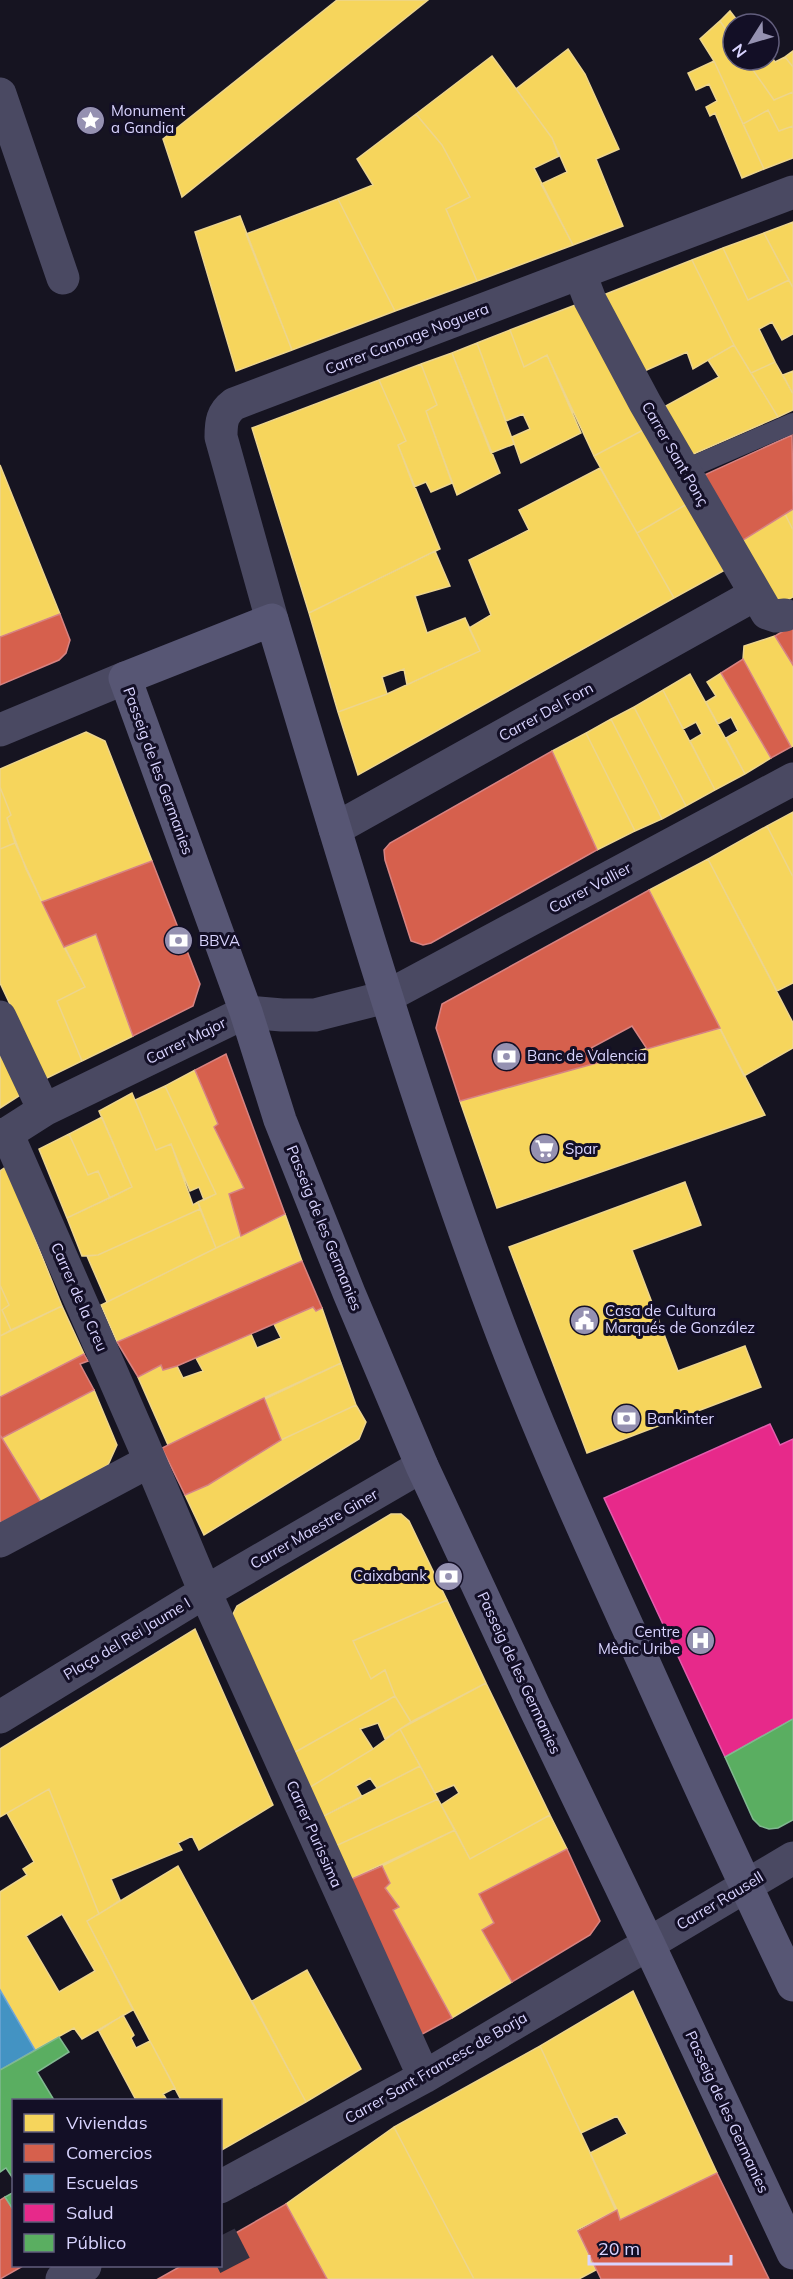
<svg xmlns="http://www.w3.org/2000/svg" width="793" height="2279" viewBox="0 0 793 2279" font-family="Mulish,sans-serif">
	<style>
		.homes { fill: #f6d55c; stroke: #edd58d; stroke-width: 1.5; fill-rule: evenodd }
		.shops { fill: #d6604d; stroke: #d78382; stroke-width: 1.5 }
		.schools { fill: #4393c3; stroke: #70a6d5; stroke-width: 1.5 }
		.health { fill: #e7298a; stroke: #e35cad; stroke-width: 1.5 }
		.public { fill: #5aae61; stroke: #80b990; stroke-width: 1.5 }
		.lines { fill: none; stroke-linecap: round; stroke-linejoin: round }
		.street-tunnel { stroke: #333142; stroke-width: 33; stroke-dasharray: 33 16; stroke-linecap: butt }
		.lane { stroke: #4a4962; stroke-width: 20 }
		.street { stroke: #4a4962; stroke-width: 33 }
		.secondary { stroke: #575674; stroke-width: 33 }
		.labels { text-anchor: middle; stroke-width: 6; stroke-linejoin: round; paint-order: stroke }
		.poi-label { font-size: 15px; fill: #d9d4ff; stroke: #130f26; text-anchor: start }
		.street-label { font-size: 15px; fill: #d9d4ff; stroke: #130f26 }
	</style>
	<rect width="100%" height="100%" fill="#161421"/>
	<!-- homes -->
	<path class="homes" d="M337 0H428L182 197 163 139Z
		M730 11 740 24H733V40L720 21Z
		M720 21 733 40V60H746L774 100 793 92V126L779 131 768 110 743 124 714 61 700 39Z
		M568 49 585 74 619 149 596 159 623 226 573 245 541 184 567 172 552 138 516 89Z
		M793 51V67L785 57Z
		M769 53 775 62 785 57 793 67V92L774 100 746 60H769Z
		M492 56 552 138 559 156 534 168 573 245 477 281 446 209 470 197 442 145 416 114Z
		M714 61 764 169 742 178 715 113 710 116 706 107 717 101 709 84 696 90 688 73Z
		M768 110 779 131 793 126V158L764 169 743 124Z
		M416 114 442 145 470 197 446 209 477 281 395 311 338 199 373 185 357 159Z
		M338 199 395 311 292 350 246 234Z
		M240 216 292 350 236 371 195 232Z
		M793 222V288L764 233Z
		M764 233 789 280 748 300 723 248Z
		M723 248 748 300 789 280 793 288V334L782 340 772 322 759 329 775 362 751 373 734 345 692 260Z
		M692 260 734 345 693 369 687 352 640 373 601 296Z
		M578 304 645 429 594 456 547 355 524 367 510 330Z
		M510 330 524 367 547 355 581 433 521 463 512 437 530 429 523 414 506 421 477 343Z
		M477 343 514 444 491 453 452 353Z
		M734 345 778 417 689 456 662 408 719 377 708 360Z
		M452 353 500 473 457 495 426 411 437 405 421 364Z
		M775 362 793 394V410L778 417 751 373Z
		M421 364 437 405 426 411 452 483 431 492 426 482 414 487 398 445 406 441 379 380Z
		M793 371V394L783 375Z
		M379 380 406 441 398 445 440 549 309 613 252 428Z
		M645 429 687 504 637 533 594 456Z
		M0 465 60 614 0 637Z
		M600 468 674 598 358 775 338 712 387 694 480 651 469 628 491 615 469 560 529 530 519 510Z
		M687 504 725 570 674 598 637 533Z
		M793 509V530L785 514Z
		M785 514 793 530V597L777 606 740 542Z
		M435 551 450 586 415 596 427 633 465 618 480 651 407 685 404 669 382 677 387 694 338 712 309 613Z
		M775 636 793 665V746L791 747 743 659 744 646Z
		M721 673 771 758 745 774 726 738 738 731 731 717 718 724 706 702 716 696 707 682Z
		M690 674 745 774 715 790 690 741 702 734 696 722 683 729 663 690Z
		M663 690 715 790 686 806 634 707Z
		M634 707 686 806 662 819 611 719Z
		M611 719 662 819 635 831 586 733Z
		M86 732 105 741 152 861 42 902 26 869 7 818 11 815 0 787V769Z
		M586 733 635 831 597 850 552 751Z
		M0 787 11 815 7 818 15 843 0 849Z
		M793 812V877L767 826Z
		M767 826 793 877V983L777 991 708 859Z
		M15 843 42 902 85 987 57 1001 82 1061 45 1079 0 983V849Z
		M708 859 793 1023V1048L744 1076 649 890Z
		M96 934 133 1036 82 1061 57 1001 85 987 64 947Z
		M720 1028 765 1115 497 1208 460 1101Z
		M0 1045 22 1094 0 1108Z
		M195 1070 218 1124 214 1127 244 1188 229 1194 241 1236 216 1248 198 1202 216 1194 165 1086Z
		M165 1086 216 1194 204 1200 199 1187 190 1191 171 1144 156 1150 135 1100Z
		M132 1093 156 1150 171 1144 193 1205 198 1202 200 1209 98 1255 82 1256 67 1218 132 1187 99 1111Z
		M102 1117 132 1187 110 1198 98 1171 88 1175 69 1134Z
		M69 1134 88 1175 98 1171 110 1198 67 1218 39 1149Z
		M6 1167 62 1306 11 1330 2 1310 9 1305 0 1285V1171Z
		M685 1182 701 1225 632 1250 678 1371 745 1346 761 1387 587 1453 509 1247Z
		M200 1209 216 1248 107 1302 87 1256 98 1255Z
		M285 1214 302 1261 117 1342 101 1305Z
		M0 1285 9 1305 2 1310 11 1330 0 1336Z
		M62 1306 84 1354 0 1397V1336Z
		M313 1307 316 1311 322 1308 341 1363 168 1445 138 1377 161 1365 163 1370 177 1366 183 1378 203 1371 196 1358 251 1334 257 1348 281 1338 274 1324Z
		M341 1363 356 1405 281 1440 264 1398Z
		M94 1390 117 1445 108 1465 41 1502 2 1438Z
		M356 1405 366 1422 359 1439 204 1535 185 1495 208 1485 281 1440Z
		M391 1514H401L409 1521 447 1600 353 1641 371 1679 385 1670 395 1696 290 1755 232 1616 237 1606Z
		M447 1600 486 1683 411 1722 395 1696 385 1670 371 1679 353 1641Z
		M195 1629 273 1805 199 1850 192 1836 178 1843 182 1850 111 1879 120 1900 99 1914 49 1789 0 1817V1749Z
		M486 1683 550 1815 470 1859 441 1805 459 1793 454 1785 435 1793 400 1729Z
		M395 1696 411 1722 385 1739 378 1723 360 1729 373 1749 307 1789 290 1755Z
		M400 1729 420 1766 377 1788 370 1778 356 1786 362 1797 316 1820 307 1789 373 1749Z
		M420 1766 438 1799 329 1849 316 1820Z
		M49 1789 99 1914 87 1921 133 2010 82 2039 74 2028 35 2050 0 1990V1892L27 1875 23 1869 34 1862 7 1813ZM62 1914 95 1971 59 1992 26 1936Z
		M438 1799 455 1830 345 1882 329 1849Z
		M550 1815 567 1849 479 1894 494 1923 482 1930 512 1982 452 2018 393 1910 399 1907 385 1888 390 1883 382 1866 455 1830 470 1859Z
		M178 1866 306 2102 220 2151V2100H181L87 1921Z
		M307 1970 361 2069 306 2102 252 2001Z
		M633 1991 717 2173 620 2220 590 2153 627 2134 617 2116 581 2133 540 2046Z
		M123 2015 134 2035 131 2038 136 2048 150 2041 175 2088 163 2094 167 2100H136L99 2031Z
		M540 2046 617 2210 577 2230 596 2270 579 2279H474L394 2127Z
		M394 2127 474 2279H327L286 2204Z"/>
	<!-- shops -->
	<path class="shops" d="M792 435 793 509 740 542 702 476Z
		M60 614 70 640 66 653 59 660 0 685V637Z
		M793 625V665L775 636Z
		M743 659 791 747 771 758 721 673Z
		M552 751 597 850 431 943 423 945 411 941 385 860 384 850 390 843Z
		M152 861 200 984 193 1006 133 1036 96 934 64 947 42 902Z
		M649 890 720 1028 647 1049 632 1026 591 1048 600 1062 460 1101 436 1028 442 1004Z
		M226 1054 285 1214 241 1236 229 1194 244 1188 214 1127 218 1124 195 1070Z
		M302 1261 322 1308 316 1311 313 1307 177 1366 163 1370 161 1365 138 1377 117 1342Z
		M84 1354 88 1361 80 1364 94 1390 2 1438 0 1435V1397Z
		M264 1398 281 1440 208 1485 185 1495 162 1448Z
		M0 1435 41 1502 0 1523Z
		M567 1849 600 1921 590 1935 512 1982 482 1930 494 1923 479 1894Z
		M382 1866 390 1883 385 1888 399 1907 393 1910 452 2018 415 2038 345 1882Z
		M717 2173 769 2279H601L578 2231 617 2210 620 2220Z
		M5 2197 14 2211V2266H23L0 2279V2200Z
		M286 2204 327 2279H158L181 2266H220V2242Z"/>
	<!-- schools -->
	<path class="schools" d="M0 1990 35 2050 0 2070Z"/>
	<!-- health -->
	<path class="health" d="M770 1424 780 1445 793 1439V1719L725 1757 604 1498Z"/>
	<!-- public -->
	<path class="public" d="M793 1719V1820L778 1828 769 1829 760 1826 753 1819 725 1757Z
		M59 2037 69 2052 37 2072 54 2100H14V2180L6 2168 0 2172V2070Z
		M14 2192V2211L5 2197Z"/>
	<g class="lines">
		<!-- street-tunnel -->
		<path class="street-tunnel" d="M220 2236 242 2279"/>
		<!-- lane -->
		<path class="lane" d="M684 470 793 423"/>
		<!-- street -->
		<path class="street" d="M0 94 63 278
			M580 274 590 300 645 403 767 613 776 616 785 615
			M272 620 221 437C221 422 222 413 234 404L793 192
			M0 730 125 678
			M335 829 756 594
			M0 1017 44 1110
			M7 1133 143 1444 205 1592 424 2077
			M0 1138 44 1110 246 1012 282 1015H315L386 997 793 779
			M0 1541 150 1461
			M0 1717 205 1592 422 1466
			M220 2187 424 2077 793 1858
			M62 2279 85 2266"/>
		<!-- secondary -->
		<path class="secondary" d="M793 1985C742 1879 693 1772 645 1665 593 1551 541 1437 497 1320 411 1091 343 855 272 620L125 678 246 1012 280 1120 349 1293 422 1466 533 1704 648 1943 793 2253"/>
	</g>
	<!-- icons -->
	<defs>
		<symbol id="sight-disc" viewBox="-11 -11 22 22"><circle r="9.5" fill="#9591b1" stroke="#130f26"/><path d="M0-6L1.8-2.2L6-1.7L2.9 1.2L3.7 5.4L0 3.3L-3.7 5.4L-2.9 1.2L-6-1.7L-1.8-2.2Z" fill="#fff"/></symbol>
		<symbol id="bank-disc" viewBox="-11 -11 22 22"><circle r="9.5" fill="#9591b1" stroke="#130f26"/><path d="M-6-4H6V4H-6ZM0-2.3a2.3 2.3 0 1 0 0 4.6a2.3 2.3 0 1 0 0-4.6Z" fill="#fff"/></symbol>
		<symbol id="supermarket-disc" viewBox="-11 -11 22 22"><circle r="9.5" fill="#9591b1" stroke="#130f26"/><path d="M-6-5.5h2.5l.6 2H6L4.5 2H-2.5L-4.4-4H-6ZM-1.5 3.2a1.3 1.3 0 1 0 .1 0ZM3 3.2a1.3 1.3 0 1 0 .1 0Z" fill="#fff"/></symbol>
		<symbol id="civic-disc" viewBox="-11 -11 22 22"><circle r="9.5" fill="#9591b1" stroke="#130f26"/><path d="M-.6-6.5H3V-4.5H.6V-3L4-1V1h2V6H-6V1h2V-1L-.6-3ZM-1.2 2.5V6h2.4V2.5Z" fill="#fff"/></symbol>
		<symbol id="hospital-disc" viewBox="-11 -11 22 22"><circle r="9.5" fill="#9591b1" stroke="#130f26"/><path d="M-5-5h3v3.5h4V-5h3V5h-3V1.5h-4V5h-3Z" fill="#fff"/></symbol>
	</defs>
	<g fill-rule="evenodd">
		<use href="#sight-disc" x="74" y="104" width="33" height="33"/>
		<use href="#bank-disc" x="162" y="924" width="33" height="33"/>
		<use href="#bank-disc" x="490" y="1040" width="33" height="33"/>
		<use href="#supermarket-disc" x="528" y="1132" width="33" height="33"/>
		<use href="#civic-disc" x="568" y="1304" width="33" height="33"/>
		<use href="#bank-disc" x="610" y="1402" width="33" height="33"/>
		<use href="#bank-disc" x="432" y="1560" width="33" height="33"/>
		<use href="#hospital-disc" x="684" y="1624" width="33" height="33"/>
	</g>
	<g class="labels">
		<!-- poi labels -->
		<g class="poi-label">
			<text x="111" y="116">Monument<tspan x="111" dy="17">a Gandia</tspan></text>
			<text x="199" y="946">BBVA</text>
			<text x="527" y="1061">Banc de Valencia</text>
			<text x="565" y="1154">Spar</text>
			<text x="605" y="1316">Casa de Cultura<tspan x="605" dy="17">Marqués de González</tspan></text>
			<text x="647" y="1424">Bankinter</text>
			<text x="427" y="1581" text-anchor="end">Caixabank</text>
			<text x="680" y="1637" text-anchor="end">Centre<tspan x="680" dy="17">Mèdic Uribe</tspan></text>
		</g>
		<!-- street labels -->
		<g class="street-label">
			<text transform="translate(407 339) rotate(-21)" y="5">Carrer Canonge Noguera</text>
			<text transform="translate(675 454) rotate(60)" y="5">Carrer Sant Ponç</text>
			<text transform="translate(546 712) rotate(-29)" y="5">Carrer Del Forn</text>
			<text transform="translate(158 771) rotate(70)" y="5">Passeig de les Germanies</text>
			<text transform="translate(590 888) rotate(-28)" y="5">Carrer Vallier</text>
			<text transform="translate(186 1041) rotate(-26)" y="5">Carrer Major</text>
			<text transform="translate(324 1228) rotate(68)" y="5">Passeig de les Germanies</text>
			<text transform="translate(79 1297) rotate(66)" y="5">Carrer de la Creu</text>
			<text transform="translate(314 1529) rotate(-30)" y="5">Carrer Maestre Giner</text>
			<text transform="translate(127 1639) rotate(-31)" y="5">Plaça del Rei Jaume I</text>
			<text transform="translate(519 1673) rotate(65)" y="5">Passeig de les Germanies</text>
			<text transform="translate(314 1834) rotate(66)" y="5">Carrer Purissima</text>
			<text transform="translate(720 1901) rotate(-31)" y="5">Carrer Rausell</text>
			<text transform="translate(436 2068) rotate(-30)" y="5">Carrer Sant Francesc de Borja</text>
			<text transform="translate(727 2112) rotate(65)" y="5">Passeig de les Germanies</text>
		</g>
	</g>
	<!-- legend -->
	<rect x="12" y="2099" width="210" height="168" fill="#130f26" stroke="#625e7d" stroke-width="1.5"/>
	<rect x="24" y="2114" width="30" height="18" fill="#f6d55c" stroke="#625e7d" stroke-width="1.5"/>
	<text x="66" y="2129" font-size="18" fill="#d9d4ff">Viviendas</text>
	<rect x="24" y="2144" width="30" height="18" fill="#d6604d" stroke="#625e7d" stroke-width="1.5"/>
	<text x="66" y="2159" font-size="18" fill="#d9d4ff">Comercios</text>
	<rect x="24" y="2174" width="30" height="18" fill="#4393c3" stroke="#625e7d" stroke-width="1.5"/>
	<text x="66" y="2189" font-size="18" fill="#d9d4ff">Escuelas</text>
	<rect x="24" y="2204" width="30" height="18" fill="#e7298a" stroke="#625e7d" stroke-width="1.5"/>
	<text x="66" y="2219" font-size="18" fill="#d9d4ff">Salud</text>
	<rect x="24" y="2234" width="30" height="18" fill="#5aae61" stroke="#625e7d" stroke-width="1.5"/>
	<text x="66" y="2249" font-size="18" fill="#d9d4ff">Público</text>
	<!-- north arrow -->
	<g transform="translate(751 42) rotate(233)"><circle r="28" fill="#130f26" stroke="#625e7d" stroke-width="1.5"/>
	<path d="M0-4.5L10 22L0 15L-10 22Z" fill="#9591b1"/>
	<text y="-9" font-size="16" font-weight="bold" text-anchor="middle" fill="#d9d4ff">N</text>
	</g>
	<!-- scale -->
	<path d="M589 2255v9h142v-9" fill="none" stroke="#d9d4ff" stroke-width="3"/>
	<text x="598" y="2255" font-size="18" fill="#d9d4ff" stroke="#130f26" stroke-width="4.5" paint-order="stroke">20 m</text>
</svg>
